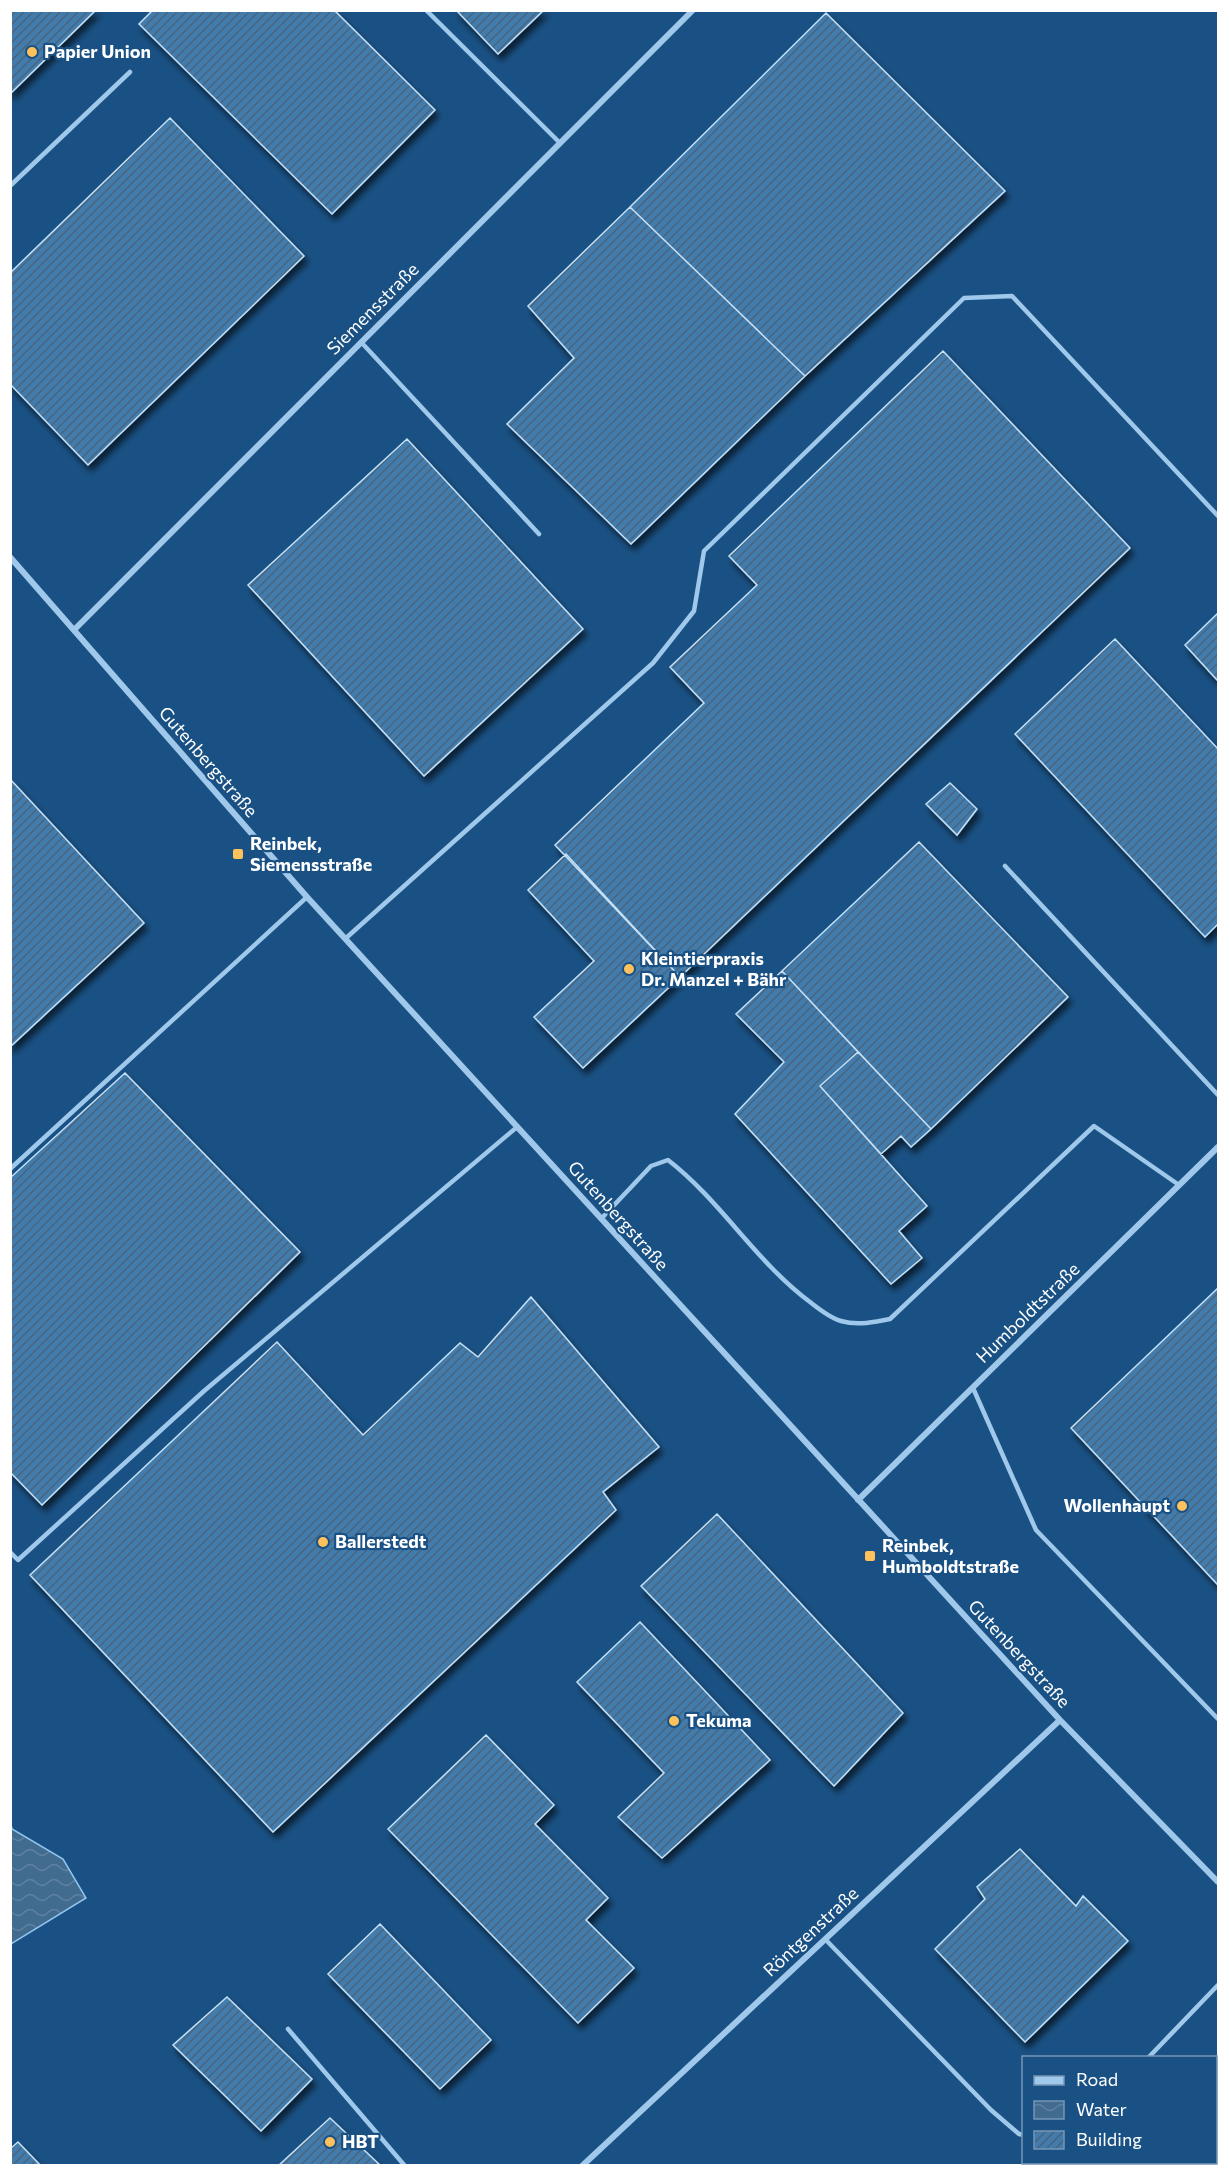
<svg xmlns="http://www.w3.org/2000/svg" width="1229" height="2176" viewBox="0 0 1229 2176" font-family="Commissioner,sans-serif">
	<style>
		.water { fill: url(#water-waves); stroke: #92c5ee; stroke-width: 1.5 }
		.building { fill: url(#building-hatch); stroke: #c4e1f8; stroke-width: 1.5; filter: url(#shadow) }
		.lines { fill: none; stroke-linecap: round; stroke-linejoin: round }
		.lane { stroke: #9fc8eb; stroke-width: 4.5 }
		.street { stroke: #9fc8eb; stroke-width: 6 }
		.poi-dot { fill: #fec15b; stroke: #1a5184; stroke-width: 2 }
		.labels { text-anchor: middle; stroke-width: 4.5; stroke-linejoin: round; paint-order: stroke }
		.poi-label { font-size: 18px; font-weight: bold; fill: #fff; stroke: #1a5184; text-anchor: start }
		.street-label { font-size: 18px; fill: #fff; stroke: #1a5184 }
	</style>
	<defs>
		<pattern id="water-waves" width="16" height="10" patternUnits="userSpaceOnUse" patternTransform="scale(1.5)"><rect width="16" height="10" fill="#426b90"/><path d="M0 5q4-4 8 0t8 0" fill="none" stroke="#5e81a1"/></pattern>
		<pattern id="building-hatch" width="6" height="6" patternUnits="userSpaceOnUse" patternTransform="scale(1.5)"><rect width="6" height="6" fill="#437bad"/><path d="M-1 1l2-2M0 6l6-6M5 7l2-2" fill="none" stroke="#48647c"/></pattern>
		<filter id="shadow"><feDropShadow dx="3.5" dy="6" stdDeviation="3" flood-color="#0009"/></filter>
	</defs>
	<rect width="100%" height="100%" fill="#1a5184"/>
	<!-- water -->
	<path class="water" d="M11 1825 12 1829 63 1859 86 1898 11 1944Z"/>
	<!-- building -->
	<path class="building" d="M10 10H96L10 94Z
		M153 10H334L435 110 332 214 139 24Z
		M456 10H544L498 54Z
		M826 13 1005 191 805 376 630 207Z
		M170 118 304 256 88 465 10 384V273Z
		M630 207 805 376 631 544 507 424 574 358 528 306Z
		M943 351 1130 548 680 977 555 845 704 703 670 667 757 585 729 556Z
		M407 439 583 629 424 776 248 585Z
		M1218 613V681L1185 645Z
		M1115 639 1218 749V924L1205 937 1015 734Z
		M10 779 144 923 10 1047Z
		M950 783 977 809 957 835 926 804Z
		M919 842 1068 997 931 1129 782 971Z
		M566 854 680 977 583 1068 534 1017 594 961 528 890Z
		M782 971 858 1052 820 1086 927 1206 899 1231 922 1258 891 1284 735 1114 784 1062 736 1014Z
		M858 1052 931 1129 911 1147 901 1136 881 1154 820 1086Z
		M125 1073 300 1252 42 1505 10 1472V1178Z
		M1218 1288V1585L1071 1428Z
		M531 1297 659 1447 603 1492 616 1510 273 1832 30 1575 277 1342 363 1435 460 1343 478 1357Z
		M717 1514 903 1713 834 1786 641 1586Z
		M640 1622 770 1760 662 1858 618 1817 664 1773 577 1682Z
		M486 1735 554 1805 535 1824 608 1898 586 1920 634 1968 578 2023 388 1829Z
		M1020 1849 1076 1906 1083 1896 1128 1941 1025 2042 935 1949 985 1899 977 1887Z
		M380 1924 491 2040 440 2089 328 1974Z
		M227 1997 312 2079 261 2131 173 2045Z
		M1216 2079 1218 2081V2163L1216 2166H1075L1077 2162H1113L1116 2165 1119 2162H1216Z
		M330 2118 381 2166H278Z
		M18 2142 41 2166H10V2149Z"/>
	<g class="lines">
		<!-- lane -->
		<path class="lane" d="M426 10 560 143
			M10 186 130 72
			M361 342 539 534
			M1005 866 1218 1095
			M345 939 653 663 694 611 704 551 964 298 1012 296 1218 516
			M10 1169 307 897
			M601 1219 651 1166 668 1160C721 1201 756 1262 810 1302 819 1309 830 1318 841 1321 858 1326 873 1322 890 1319L1094 1126 1179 1185
			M973 1388 1036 1530 1218 1719
			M10 1552 18 1560 204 1391 517 1127
			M825 1939 991 2110 1019 2134 1024 2135
			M288 2029 405 2166
			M1148 2058 1218 1985"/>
		<!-- street -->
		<path class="street" d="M10 557 307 897 1060 1720 1218 1882
			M74 630 693 10
			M858 1500 1218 1147
			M582 2166 1060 1720"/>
	</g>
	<!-- markers -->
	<g class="poi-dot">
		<circle cx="32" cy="52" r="6"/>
		<rect x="232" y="848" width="12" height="12" rx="3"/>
		<circle cx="629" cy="969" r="6"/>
		<circle cx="1182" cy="1506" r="6"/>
		<circle cx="323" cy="1542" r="6"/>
		<rect x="864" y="1550" width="12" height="12" rx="3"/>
		<circle cx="674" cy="1721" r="6"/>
		<circle cx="330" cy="2142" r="6"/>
	</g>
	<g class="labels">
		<!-- poi labels -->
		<g class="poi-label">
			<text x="44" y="58">Papier Union</text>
			<text x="250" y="850">Reinbek,<tspan x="250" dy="21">Siemensstraße</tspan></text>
			<text x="641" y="965">Kleintierpraxis<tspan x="641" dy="21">Dr. Manzel + Bähr</tspan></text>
			<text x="1170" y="1512" text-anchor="end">Wollenhaupt</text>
			<text x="335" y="1548">Ballerstedt</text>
			<text x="882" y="1552">Reinbek,<tspan x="882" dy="21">Humboldtstraße</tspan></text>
			<text x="686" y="1727">Tekuma</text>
			<text x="342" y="2148">HBT</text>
		</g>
		<!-- street labels -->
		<g class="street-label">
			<text transform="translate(373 309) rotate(-45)" y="6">Siemensstraße</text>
			<text transform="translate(208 762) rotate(49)" y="6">Gutenbergstraße</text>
			<text transform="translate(618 1216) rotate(48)" y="6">Gutenbergstraße</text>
			<text transform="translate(1028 1313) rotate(-44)" y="6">Humboldtstraße</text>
			<text transform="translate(1019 1654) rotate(47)" y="6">Gutenbergstraße</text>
			<text transform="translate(811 1932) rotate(-43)" y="6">Röntgenstraße</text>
		</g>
	</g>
	<!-- border -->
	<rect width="1229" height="2176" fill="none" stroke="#ffffff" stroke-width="24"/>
	<!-- legend -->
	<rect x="1022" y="2056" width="195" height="108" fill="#1a5184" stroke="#7697b5" stroke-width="1.5"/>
	<rect x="1034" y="2076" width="30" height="9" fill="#9fc8eb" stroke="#7697b5" stroke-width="1.5"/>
	<text x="1076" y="2086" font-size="18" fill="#ffffff">Road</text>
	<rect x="1034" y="2101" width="30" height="18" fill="url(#water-waves)" stroke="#7697b5" stroke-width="1.5"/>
	<text x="1076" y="2116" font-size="18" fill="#ffffff">Water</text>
	<rect x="1034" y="2131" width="30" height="18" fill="url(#building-hatch)" stroke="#7697b5" stroke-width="1.5"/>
	<text x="1076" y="2146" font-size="18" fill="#ffffff">Building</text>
</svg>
